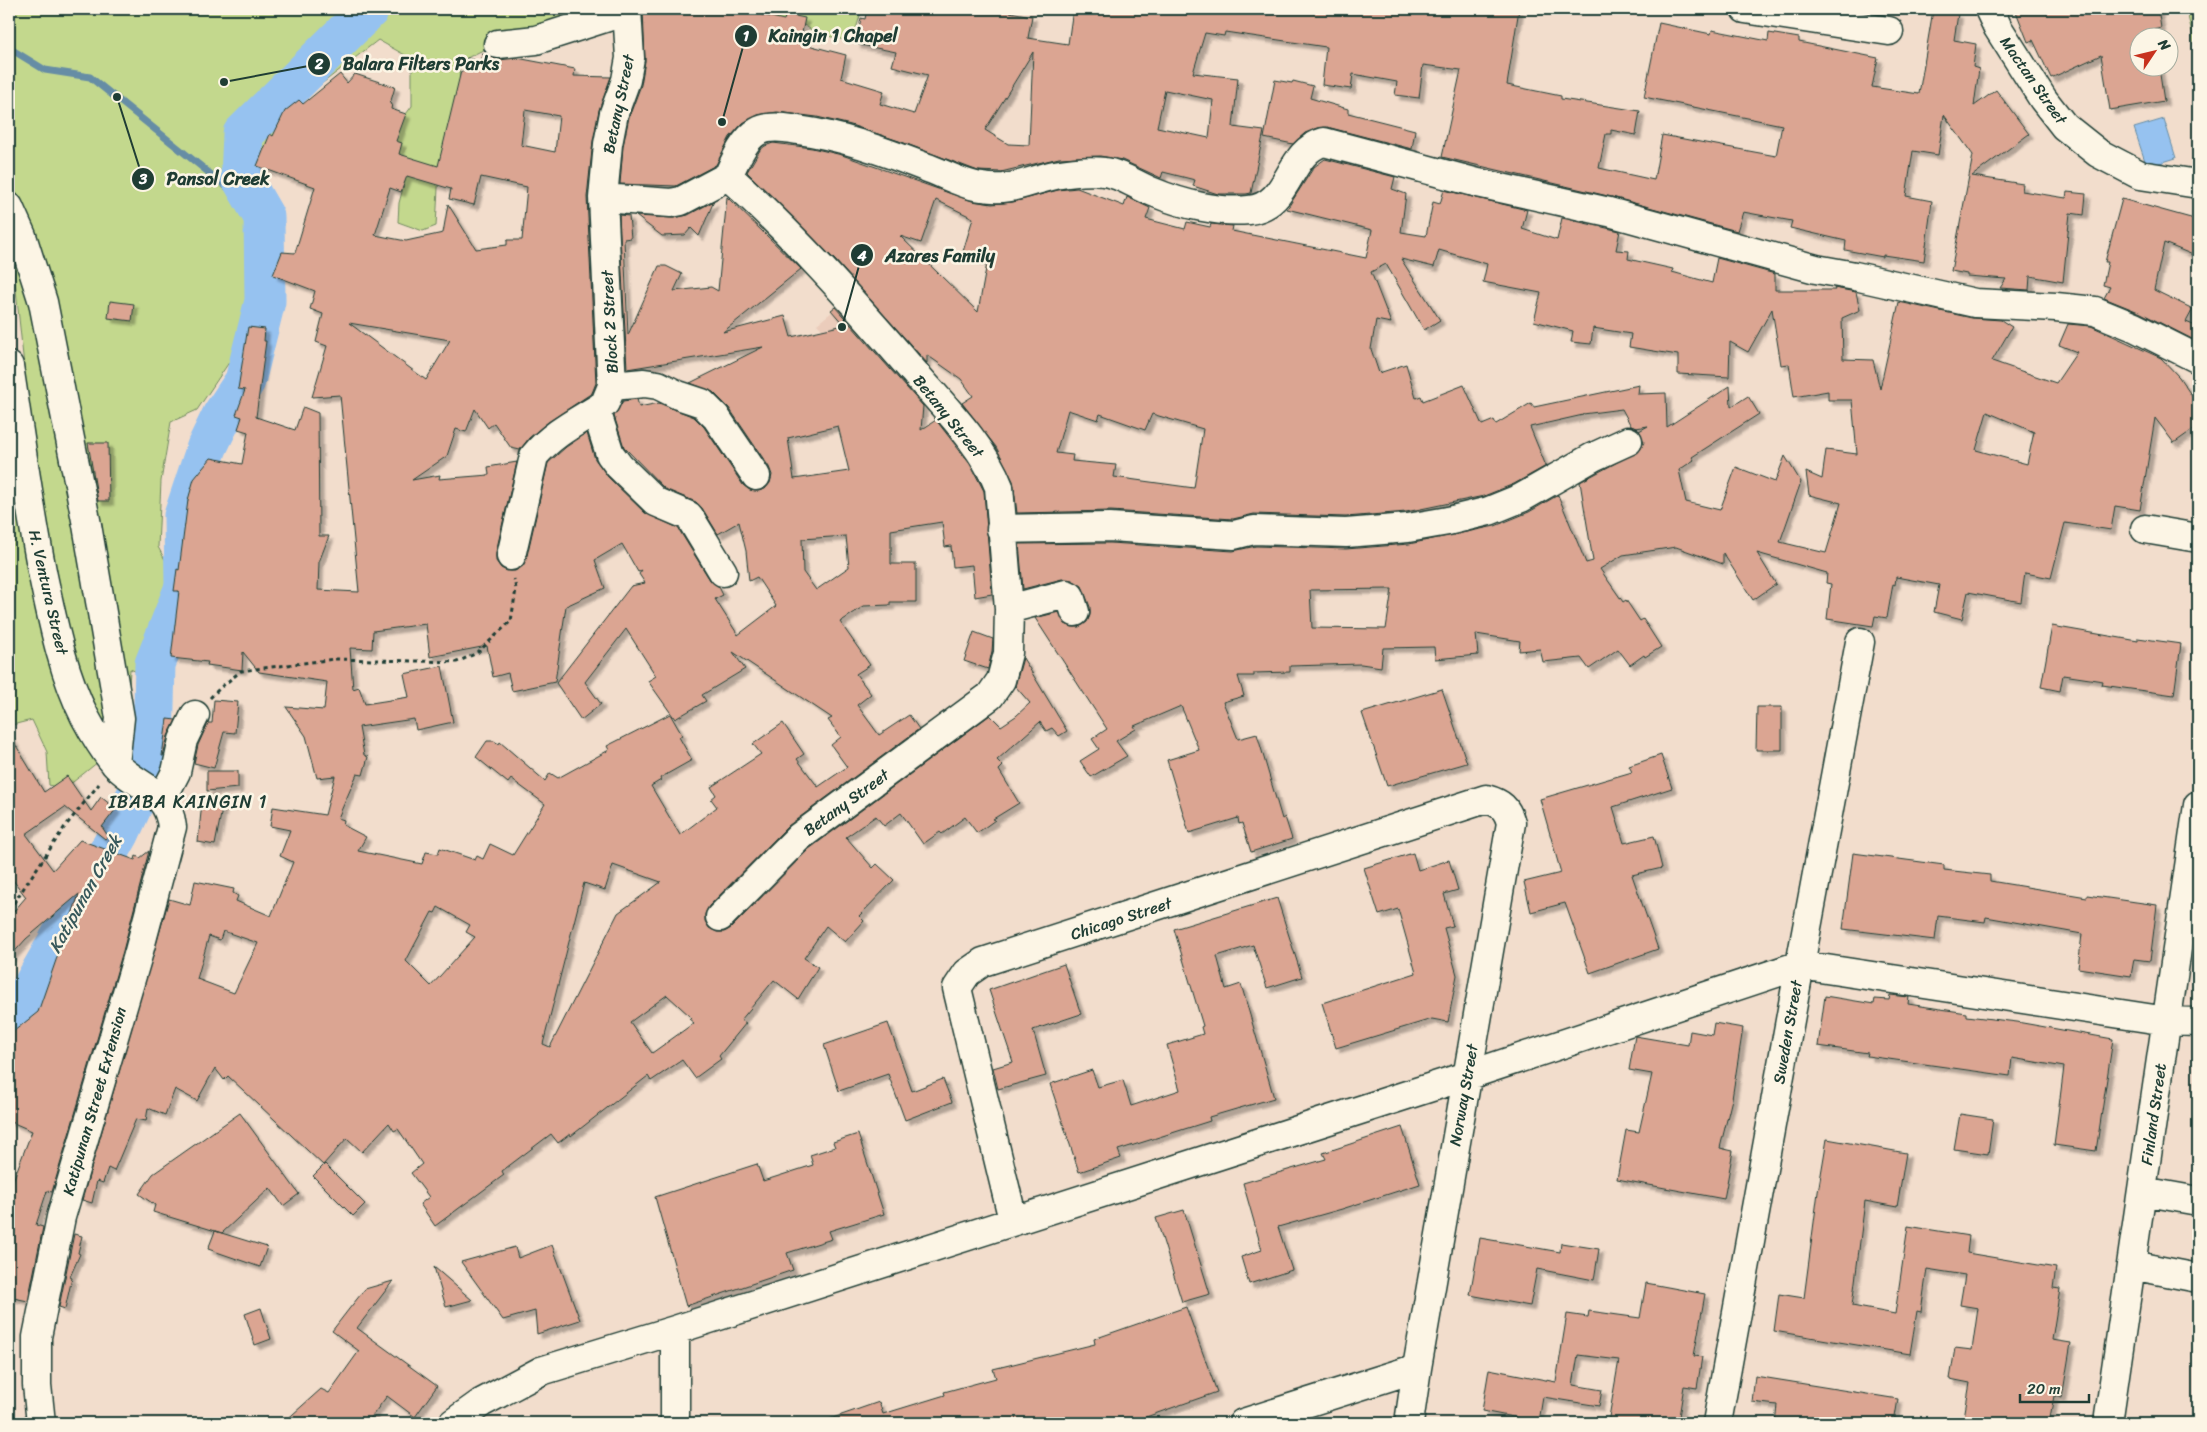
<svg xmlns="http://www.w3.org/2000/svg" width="2207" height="1432" viewBox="0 0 2207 1432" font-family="Sriracha,sans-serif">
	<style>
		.built { fill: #ebccbb }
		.green { fill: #c3d88d; stroke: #718a60 }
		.water { fill: #96c2f0; stroke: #668da5 }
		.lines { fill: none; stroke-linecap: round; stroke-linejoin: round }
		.stream { stroke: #668da5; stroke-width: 7 }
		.river { stroke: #96c2f0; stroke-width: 41 }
		.building { fill: #dba592; stroke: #1f3d34; fill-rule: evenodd; filter: url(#shadow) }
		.minor-casing { stroke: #1f3d34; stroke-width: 31 }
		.path { stroke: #1f3d34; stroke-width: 3; stroke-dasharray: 4 4; stroke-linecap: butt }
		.minor { stroke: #fcf5e5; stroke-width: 28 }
		.labels { text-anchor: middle; stroke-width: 5; stroke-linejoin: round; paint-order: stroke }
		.street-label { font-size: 16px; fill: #1f3d34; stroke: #fcf5e5 }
		.neighbourhood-label { font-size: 18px; letter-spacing: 1px; fill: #1f3d34; stroke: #fcf5e5 }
		.water-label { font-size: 18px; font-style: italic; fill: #37585a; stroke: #fcf5e5 }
		.leader { fill: none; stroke: #1f3d34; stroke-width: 2 }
		.callout-dot { fill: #1f3d34; stroke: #fcf5e5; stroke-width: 2 }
		.mark-label { font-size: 15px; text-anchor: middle; font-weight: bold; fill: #fff }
		.callout-label { font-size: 18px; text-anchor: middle; font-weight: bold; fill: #1f3d34; stroke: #fcf5e5; stroke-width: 5; stroke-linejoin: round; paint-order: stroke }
	</style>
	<defs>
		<filter id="shadow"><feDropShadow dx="4.5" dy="4.5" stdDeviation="1" flood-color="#0004"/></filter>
	</defs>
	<rect width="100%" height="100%" fill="#f2ddcc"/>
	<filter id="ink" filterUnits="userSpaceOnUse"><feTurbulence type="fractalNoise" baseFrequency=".02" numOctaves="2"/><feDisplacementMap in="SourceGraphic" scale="10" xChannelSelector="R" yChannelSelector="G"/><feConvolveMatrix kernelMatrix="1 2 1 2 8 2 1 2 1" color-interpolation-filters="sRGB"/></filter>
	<g filter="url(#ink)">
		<!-- built -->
		<path class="built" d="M843 303 867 329 846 354 817 324Z"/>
		<!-- green -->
		<path class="green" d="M9 9H611L538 52 483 50 459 62 460 87 439 170 436 226 423 231 398 222 399 203 409 166 386 158 395 129 412 106V59L378 40 301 100 278 149 260 168 272 209 238 349 197 410 171 422 161 481 158 547 177 582 144 675 130 669 125 755 96 720 55 600 39 508 9 223Z
			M764 9H862L852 42 816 33 798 21 776 22Z
			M2186 9H2198V89L2192 32Z
			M9 404 37 607 103 758 63 790 49 785 47 752 32 720 12 725 9 727Z"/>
		<!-- water -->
		<path class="water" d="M2164 119 2176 158 2147 167 2134 128Z"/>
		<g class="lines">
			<!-- stream -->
			<path class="stream" d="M9 48 45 70 90 77 264 217"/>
			<!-- river -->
			<path class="river" d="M9 1016 24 1002 119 834 145 777 153 747 155 664 185 587 184 516 207 447 223 414 245 381 265 301 264 217 241 177 243 134 369 9"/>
		</g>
		<!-- building -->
		<path class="building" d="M643 9H750V12L784 20 786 14 805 18 800 43 846 55 841 78 884 91 880 104 914 114 928 75 892 66 896 52 856 44 861 18 865 19 867 9H993L1032 16 1028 38 1068 44 1073 9H1519L1507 85 1561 96V99L1640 111 1636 135 1611 130V134H1606L1599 168 1654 180 1662 135 1776 156 1782 125 1644 97 1659 23 1711 34 1712 30 1768 41 1769 33 1799 38V42L1878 58 1872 87 1919 94 1933 10 1958 14 1954 40 1976 44 1973 67 1979 69 1974 106 1996 90 2029 134 1972 176 2023 184 2022 191 2066 198 2067 192 2086 194 2084 215 2070 213 2063 282 2030 276 2029 290 2000 288 2006 279 1967 276V274L1951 271 1973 155 1944 115 1938 155 1913 151 1906 196 1932 201 1924 261 1883 255V257L1845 250 1846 241 1790 228 1792 221 1743 212 1737 231 1612 197 1442 157 1461 70 1423 65 1419 98 1395 95 1397 82 1353 74 1351 89 1322 85 1326 47 1225 32 1224 36 1205 33 1193 73 1238 78 1233 127 1264 131 1251 193 1246 194H1218L1193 186 1195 180 1163 172 1161 178 1122 160 1100 156 1059 158 1001 172 978 171 899 141 851 125 817 117 777 112 758 115 743 123 730 137 716 165 676 186 620 184 623 146 629 117 641 85 645 61ZM1033 52 1029 145 1008 144 985 130ZM1165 90 1213 100 1209 138 1157 127Z
			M2015 9H2158L2161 28 2153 30 2155 38H2140V68H2159L2164 101 2110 110 2101 55 2051 78 2033 40 2028 42Z
			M482 54 499 60 517 58 575 69 574 76 611 77 599 110 593 141 587 197 596 383 592 393 547 423 529 438 520 450 511 448 494 423 488 428 475 409 466 432 456 429 447 456 412 480 440 475 439 479 489 475 488 467 517 462 496 552V561L501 568 507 571H515L523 566 526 560 548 463 566 447 587 433 595 459 608 477 645 513 678 528 710 580 719 587 723 595 715 599 738 635 776 606 757 577 749 581 746 551 739 522 718 534 702 508 696 502 665 489 624 447 614 416 623 401 637 399 639 407 659 403 694 417 704 427 743 485 750 490 758 491 765 489 770 483 772 475 769 467 729 408 713 392 690 383 763 347 627 369 619 215 629 216 631 238 624 239 628 335 659 266H666L682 274 674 291 711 287 718 291 727 197 801 269 723 332 785 316 791 337 844 325 831 310 835 307 923 406 921 430 936 420 970 464 984 491 992 594 975 597 972 565 953 567 951 546 945 547 942 522 891 530V564H916V602H890V605L864 606 840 622 870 665 856 674 871 694 857 705 879 735 909 715 919 729 788 826 709 906 705 914V921L709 928 717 932H724L731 928 809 849 990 715 1001 726 1016 716 1030 703 1015 686 1023 658 1067 731 1059 736 1052 728 1046 731 1040 722 997 760 1003 766 999 770 1019 803 993 819 995 820 977 833 965 817 942 834 940 832 923 844 901 813 884 826 876 816 846 837 873 868 877 864 894 880 859 916 864 921 845 942 826 926 804 958 818 967 798 999 774 980 741 1020 746 1023 719 1056 721 1059 695 1078 682 1060 651 1081 648 1076 571 1136 570 1134 558 1143 551 1134 502 1171 504 1175 435 1226 420 1204 429 1197 411 1173 422 1164 398 1129 394 1131 389 1123 362 1152 347 1138 323 1165 228 1076 224 1080 215 1068 197 1101 175 1089 165 1115 148 1108 146 1121 136 1119 114 1171 108 1168 103 1183 97 1181 92 1203 82 1200 169 899 190 905 195 881 234 889 233 893 238 896 236 901 271 916 293 862 280 856 290 830 270 826 273 807 325 815 335 776 317 778 306 736 286 707 324 710 327 682 259 672 243 652 242 670 207 665 208 662 171 658 179 591H174L177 569 179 570 188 500 194 479 211 458 242 464 248 432 238 429 242 417 236 415 245 390 238 389 248 327 265 329 264 341H266L256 417 295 430 303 407 318 413 319 536H329L319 562 318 590 359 592 340 395 312 397 327 346 316 342 323 314 310 309 315 291 273 275 282 252 295 253 315 187 257 166 270 134 273 136 285 111 299 100 303 104 340 74 347 83 355 74 395 87 390 104H392L391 109 406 114 396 141 402 143 399 154 438 166 461 71 463 72 467 58 480 62ZM525 110 559 116 555 152 521 145ZM407 176 451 189 449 199 474 205 481 177 527 187 522 240H507V245L476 249 448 204 443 233 406 241 375 235 390 188 401 192ZM349 323 450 340 426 380ZM838 426 849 471 794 479 788 438ZM846 536 849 567 816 590 803 572 802 539ZM622 544 638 572 642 570 639 574 645 583 631 586 556 683 581 720 601 704 585 682 626 629 656 676 648 681 675 719 706 701 702 695 745 669 733 652 832 718 828 720 841 737 831 745 847 767 818 787 797 759 804 754 783 723 753 744 761 754 711 787 716 795 711 799 717 807 680 835 651 786 661 780 660 778 692 760 679 737 682 735 670 714 607 746 609 750 558 778 550 773 545 781 500 742 499 744 494 741H487L476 757 508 783 511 779 545 804 513 855 490 844 483 859 477 856 475 860 440 848 438 854 426 852 422 864 358 851 366 837 343 825 344 820 338 818 357 774 363 775 368 757 364 755 359 727 414 719 416 730 453 722 442 666 404 674 409 697 365 704 359 687 353 689 350 648 372 649 373 631 426 624 430 657 487 646 493 677 508 673 512 691 555 682 566 606 605 588 595 560ZM613 865 661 882 618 913 550 1047 543 1044 584 883 605 890ZM438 907 470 925 466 932 475 937 431 986 406 961 432 912 435 913ZM223 931 258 943 234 993 197 979 209 936 220 940ZM667 995 691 1017 689 1019 694 1023 652 1053 630 1022Z
			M1275 80 1292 83 1293 81 1313 86 1310 98 1348 109V113L1415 130 1412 149 1327 127 1318 128 1305 133 1293 144 1264 138Z
			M773 143 812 148 842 155 972 201 992 204 1013 202 1058 190 1077 188 1124 206 1127 197 1150 208 1146 219 1185 229 1187 222 1210 227 1211 224 1233 226 1232 231 1366 258 1372 230 1287 209 1314 167 1325 159 1395 177 1392 189 1406 194 1401 232 1426 236 1433 202 1440 204 1444 190 1527 210 1522 229 1557 240 1562 218 1620 231 1616 250 1629 251 1628 259 1673 269 1672 272 1712 283 1717 258 1775 274V290H1835L1834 288 1856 292 1860 310 1842 318 1843 359 1873 360 1880 389 1899 302 1972 318 2001 320 2012 327 1992 361 2056 383 2077 352 2059 345 2068 324 2091 326 2161 358 2179 377 2198 405V426L2174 443 2155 418 2140 510 2115 506 2111 530 2065 523 2051 578 2025 573 2021 602 1968 592 1962 619 1934 612 1939 585 1896 577 1895 585 1893 584 1887 618 1875 616 1873 626 1827 619 1831 584 1826 583 1827 573 1757 553 1776 584 1753 600 1723 553V564L1676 547 1623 555 1600 569 1623 602 1626 600 1640 621 1643 619 1661 647 1645 657 1644 655 1630 665 1618 649 1589 669 1581 658 1543 662 1540 649 1519 651 1520 641 1476 634 1478 655 1435 659 1434 647 1383 648 1381 667 1361 664 1290 666V672L1254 673V676H1238L1244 696 1223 702 1238 739 1257 734 1282 819 1285 817 1292 839 1251 852 1242 823 1239 824 1238 818 1189 833 1167 760 1199 750 1181 706 1134 726 1136 729 1116 741 1127 756 1091 777 1080 761 1099 749 1092 739 1107 729 1035 618 1059 612 1065 624 1072 627H1079L1087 622 1090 615V607L1082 586 1072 580 1062 579 1023 589 1019 544 1110 543 1233 551 1256 546 1346 549 1409 544 1495 526 1529 512 1558 495 1586 563 1593 561 1580 482 1640 450 1644 442 1639 431 1648 426 1636 428 1631 426 1622 409 1583 414V415L1530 427 1546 466 1514 484 1484 496 1406 512 1346 517 1254 514 1233 519 1111 511 1017 513 1013 481 996 447 962 403 973 396 961 379 927 355V363L835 260 747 172 760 150 765 146ZM936 200 973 218 962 255 987 263 978 312 900 236 921 243ZM1439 250 1487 264 1483 282 1541 293 1534 321 1573 331 1571 342 1591 344 1593 328 1631 334 1629 347 1678 355V374L1729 377 1730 342 1748 352 1772 309 1781 365 1789 364 1794 397 1828 391V400H1852L1857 454 1826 450 1822 479 1806 472 1809 495 1841 503 1826 553 1780 542 1801 482 1785 456 1775 482 1736 467 1720 510 1686 502 1679 470 1694 460 1692 457 1759 414 1748 396 1731 407 1730 386 1667 427 1666 393 1638 394 1639 385 1534 407 1531 403 1496 424 1494 420 1482 425 1464 385 1423 401 1421 396 1416 398 1406 364 1379 373 1371 349 1376 320 1391 323 1371 272 1386 264 1424 330 1440 320 1401 259 1434 267ZM1068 410 1098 420 1100 414 1145 430 1152 414 1203 429 1194 488 1114 477 1116 465 1072 461 1073 455 1056 453ZM1987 412 2034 432 2027 464 1976 450ZM1392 589 1386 629 1312 628 1310 590Z
			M2122 199 2198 220V257L2164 243 2154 290 2193 309 2186 322 2198 327V342L2141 313 2104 298 2110 287 2103 285 2108 262H2105Z
			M714 201 699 236 691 228 685 235 662 236 636 216 674 218 688 215Z
			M110 301 134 304 132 321 108 318Z
			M88 443H108L109 501H98Z
			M2052 626 2138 641V638L2181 644 2174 695 2102 685 2103 681 2063 675 2060 691 2041 687Z
			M974 632 993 639 992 651 988 669 964 661Z
			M1442 689 1467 763 1387 786 1362 713Z
			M214 700 238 702 235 733 224 732 214 768 194 763 198 745 208 723H212Z
			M1757 707H1782V750H1756Z
			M167 719 176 720 168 736 163 756H162Z
			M9 734 44 792 67 776 91 811 101 797 116 809 102 827 108 836 105 839 65 807 26 834 53 870 80 840 135 860 136 856 140 858 149 851 123 951 52 1192 47 1191 36 1225 43 1227 28 1301 9 1297V1191L32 1131 9 1121V1035L38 1012 79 894 26 939 9 958V917L26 897 9 875Z
			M1661 755 1672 788 1613 807 1624 843 1654 836 1662 868 1632 875 1658 949 1590 973 1565 903 1531 912 1524 882 1561 873 1540 799 1632 772 1629 766Z
			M207 771H238V788L207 791Z
			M202 802 223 804 215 845 198 842Z
			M1413 853 1418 870 1449 860 1458 890 1444 894 1453 926 1444 928 1457 975 1448 1022 1432 1019 1336 1048 1322 1003 1416 973 1398 909 1379 915 1364 868Z
			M1853 853 1944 865V870L1990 875V881L2087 897V895L2157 905 2150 961 2134 959 2131 976 2078 968 2082 934 1986 917 1985 922 1938 916 1935 940 1843 929Z
			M1277 898 1302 977 1267 988 1253 945 1217 956 1226 989 1241 984 1274 1098 1209 1117 1210 1121 1118 1150 1121 1158 1079 1172 1050 1084 1092 1070 1098 1087 1123 1080 1131 1106 1180 1090 1167 1045 1203 1034 1201 1027 1203 1026 1174 929Z
			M1064 964 1081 1014 1033 1030 1046 1076 998 1089 993 1068 1013 1062 989 990Z
			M1890 995 1909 997 1908 1004 1967 1013V1016L2017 1022 2113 1039 2096 1151 2054 1145 2064 1067 2012 1058 2010 1076 1867 1056 1868 1053 1818 1046 1825 996 1874 1004 1875 999 1889 1000Z
			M888 1023 912 1091 943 1079 952 1102 905 1120 888 1074 839 1091 824 1045Z
			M1714 1023 1743 1028 1732 1099 1720 1148 1733 1151 1724 1199 1617 1179 1626 1130 1639 1132 1652 1074 1629 1070 1635 1036 1688 1045 1690 1031 1712 1035Z
			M240 1113 299 1194 283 1206 270 1188 222 1233 153 1212 155 1205 139 1194 153 1174Z
			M1960 1114 1993 1119 1988 1154 1954 1149Z
			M1402 1127 1420 1184 1342 1209 1278 1227 1292 1270 1249 1284 1241 1257 1262 1250 1243 1183 1326 1159 1323 1153Z
			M858 1134 884 1214 829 1231 832 1239 787 1253 793 1270 686 1306 655 1197 757 1164 763 1181 813 1165 810 1155 835 1147 833 1142Z
			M1827 1139 1906 1153 1897 1207 1865 1201 1852 1306 1895 1314 1908 1226 1969 1236 1967 1253 2056 1268 2053 1288 2060 1289 2052 1340 2071 1343 2062 1398 2054 1396 2049 1423H1963L1970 1383 1950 1379 1955 1348 1972 1350 1978 1308 1960 1305 1965 1275 1927 1269 1921 1312 1917 1311 1910 1354 1774 1331 1779 1294 1804 1298 1818 1192Z
			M325 1164 365 1204 353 1216 313 1176Z
			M1184 1210 1210 1294 1182 1302 1156 1218Z
			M215 1231 267 1247 260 1267 208 1249Z
			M74 1234 82 1236 78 1253 80 1254 70 1277 72 1278 65 1309 59 1307Z
			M1480 1238 1560 1252 1561 1243 1599 1249 1594 1280 1537 1269 1530 1306 1470 1295Z
			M552 1245 580 1320 537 1334 535 1311 503 1320 461 1262 515 1247 518 1258Z
			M434 1267 472 1300 446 1307Z
			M393 1281 357 1328 437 1386 415 1417 387 1396 367 1423H283L321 1389 329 1393 359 1351 332 1331 349 1309 365 1289Z
			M1646 1283 1705 1294 1694 1356 1702 1357 1697 1388 1684 1386 1678 1423H1608L1619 1360 1578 1355 1573 1385 1602 1390 1599 1406 1543 1397 1539 1422 1482 1411 1489 1369 1556 1382 1567 1314 1588 1317 1589 1311 1640 1318Z
			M1186 1307 1217 1392 1129 1423H827V1420L879 1402 883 1414 945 1395 944 1392 996 1378 993 1369 1095 1344 1094 1339Z
			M261 1308 271 1339 255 1345 245 1314Z
			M1755 1376 1898 1399 1894 1423H1775L1777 1405 1752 1402Z"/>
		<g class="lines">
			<defs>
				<path id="minor" d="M627 9 630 58 626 80 614 113 608 144 603 198 671 203 681 201 728 176
					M1745 9 1889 31
					M1989 9 1998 28 2043 99 2064 126 2098 153 2140 175 2198 184
					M498 44 536 40 627 11
					M728 176C734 163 744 139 757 132 769 125 785 128 798 130 842 136 883 151 925 167 943 173 963 185 982 187 1011 192 1028 181 1055 175 1071 172 1089 170 1104 172 1119 173 1139 187 1153 192 1182 204 1218 213 1249 210 1292 205 1286 152 1324 142L1478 183 1609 212 1816 269 1855 276 1975 303 2056 307 2095 311 2134 327 2198 359
					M9 207 22 236 43 302 87 525 120 718 115 764
					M9 366C20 436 29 506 43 576 53 623 63 674 85 717 94 734 104 751 116 765 138 788 168 789 172 827L138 955 61 1217 37 1337V1385L41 1423
					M612 386 644 383 658 385 678 395 702 403 716 417 756 476
					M596 410 610 454 619 466 656 502 689 516 723 572
					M1001 529 1110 527 1234 535 1254 530 1346 533 1408 528 1448 521 1489 511 1521 498 1593 457 1628 441
					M2145 529 2198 538
					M511 556 534 456C552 434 576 422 600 407L605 403 612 386 603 198
					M1009 609 1066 594 1070 596 1075 612
					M162 799 176 772 183 740 195 715
					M720 917 799 837 990 696 1001 680 1008 653 1009 609 999 487C983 445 943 406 914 372 854 303 795 236 728 176
					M2142 1191 2198 1201
					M1013 1220 957 988 967 973 983 962 1486 799C1501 803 1507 808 1511 823L1417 1368 1409 1423
					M2131 1265 2198 1278
					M453 1423 481 1403 541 1371 675 1330 1466 1076 1800 965 2167 1021 2198 1022
					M675 1423V1330
					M1243 1423 1417 1368
					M1717 1423 1800 965 1860 642
					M2108 1423 2198 805"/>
			</defs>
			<!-- minor casing -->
			<use href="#minor" class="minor-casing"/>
			<!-- path -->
			<path class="path" d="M210 698 221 687 241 671 334 659 457 662 477 653 511 621 516 589 514 579
				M9 910 64 828 99 784"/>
			<!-- minor -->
			<use href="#minor" class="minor"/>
		</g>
	</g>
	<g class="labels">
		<!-- street labels -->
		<g class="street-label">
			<text transform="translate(2034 80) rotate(55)" y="6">Mactan Street</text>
			<text transform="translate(618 104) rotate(-78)" y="6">Betany Street</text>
			<text transform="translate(609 322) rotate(-93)" y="6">Block 2 Street</text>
			<text transform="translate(949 416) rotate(51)" y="6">Betany Street</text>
			<text transform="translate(49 592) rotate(77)" y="6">H. Ventura Street</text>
			<text transform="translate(846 802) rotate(-36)" y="6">Betany Street</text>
			<text transform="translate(1121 918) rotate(-18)" y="6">Chicago Street</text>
			<text transform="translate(1787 1032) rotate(-80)" y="6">Sweden Street</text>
			<text transform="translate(1463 1095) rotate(-80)" y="6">Norway Street</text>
			<text transform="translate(94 1101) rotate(-74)" y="6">Katipunan Street Extension</text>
			<text transform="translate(2153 1114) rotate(-82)" y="6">Finland Street</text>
		</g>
		<!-- neighbourhood labels -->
		<g class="neighbourhood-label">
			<text x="188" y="808">IBABA KAINGIN 1</text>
		</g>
		<!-- water labels -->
		<g class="water-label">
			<text transform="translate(85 894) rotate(-61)" y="6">Katipunan Creek</text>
		</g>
	</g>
	<!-- callouts -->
	<path class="leader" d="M722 122L746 36M224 82L319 64M117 97L143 179M842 327L862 255"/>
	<g class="callout-dot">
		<circle cx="722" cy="122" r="5"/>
		<circle cx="224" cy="82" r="5"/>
		<circle cx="117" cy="97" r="5"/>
		<circle cx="842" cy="327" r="5"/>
		<circle cx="746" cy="36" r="12"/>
		<circle cx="319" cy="64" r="12"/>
		<circle cx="143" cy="179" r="12"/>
		<circle cx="862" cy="255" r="12"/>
	</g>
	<g class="mark-label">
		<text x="746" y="41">1</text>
		<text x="319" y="69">2</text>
		<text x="143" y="184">3</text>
		<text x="862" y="261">4</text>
	</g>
	<g class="callout-label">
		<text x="833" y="42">Kaingin 1 Chapel</text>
		<text x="421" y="70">Balara Filters Parks</text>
		<text x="218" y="185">Pansol Creek</text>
		<text x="940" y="262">Azares Family</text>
	</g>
	<!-- margin -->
	<rect width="2207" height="1432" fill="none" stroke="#fcf5e5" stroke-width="30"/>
	<rect x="15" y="15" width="2177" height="1402" fill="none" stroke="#1f3d34" stroke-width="2" filter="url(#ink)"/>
	<!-- north arrow -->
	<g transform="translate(2154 52) rotate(55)"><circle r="24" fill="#fcf5e5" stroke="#a4ab9e"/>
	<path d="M0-4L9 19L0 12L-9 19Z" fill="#c8321e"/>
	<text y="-8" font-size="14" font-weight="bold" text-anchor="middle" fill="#1f3d34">N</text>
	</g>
	<!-- scale -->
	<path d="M2020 1394v8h69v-8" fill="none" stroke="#1f3d34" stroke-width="2.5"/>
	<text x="2027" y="1394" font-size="15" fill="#1f3d34" stroke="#fcf5e5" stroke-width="4" paint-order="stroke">20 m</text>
</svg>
